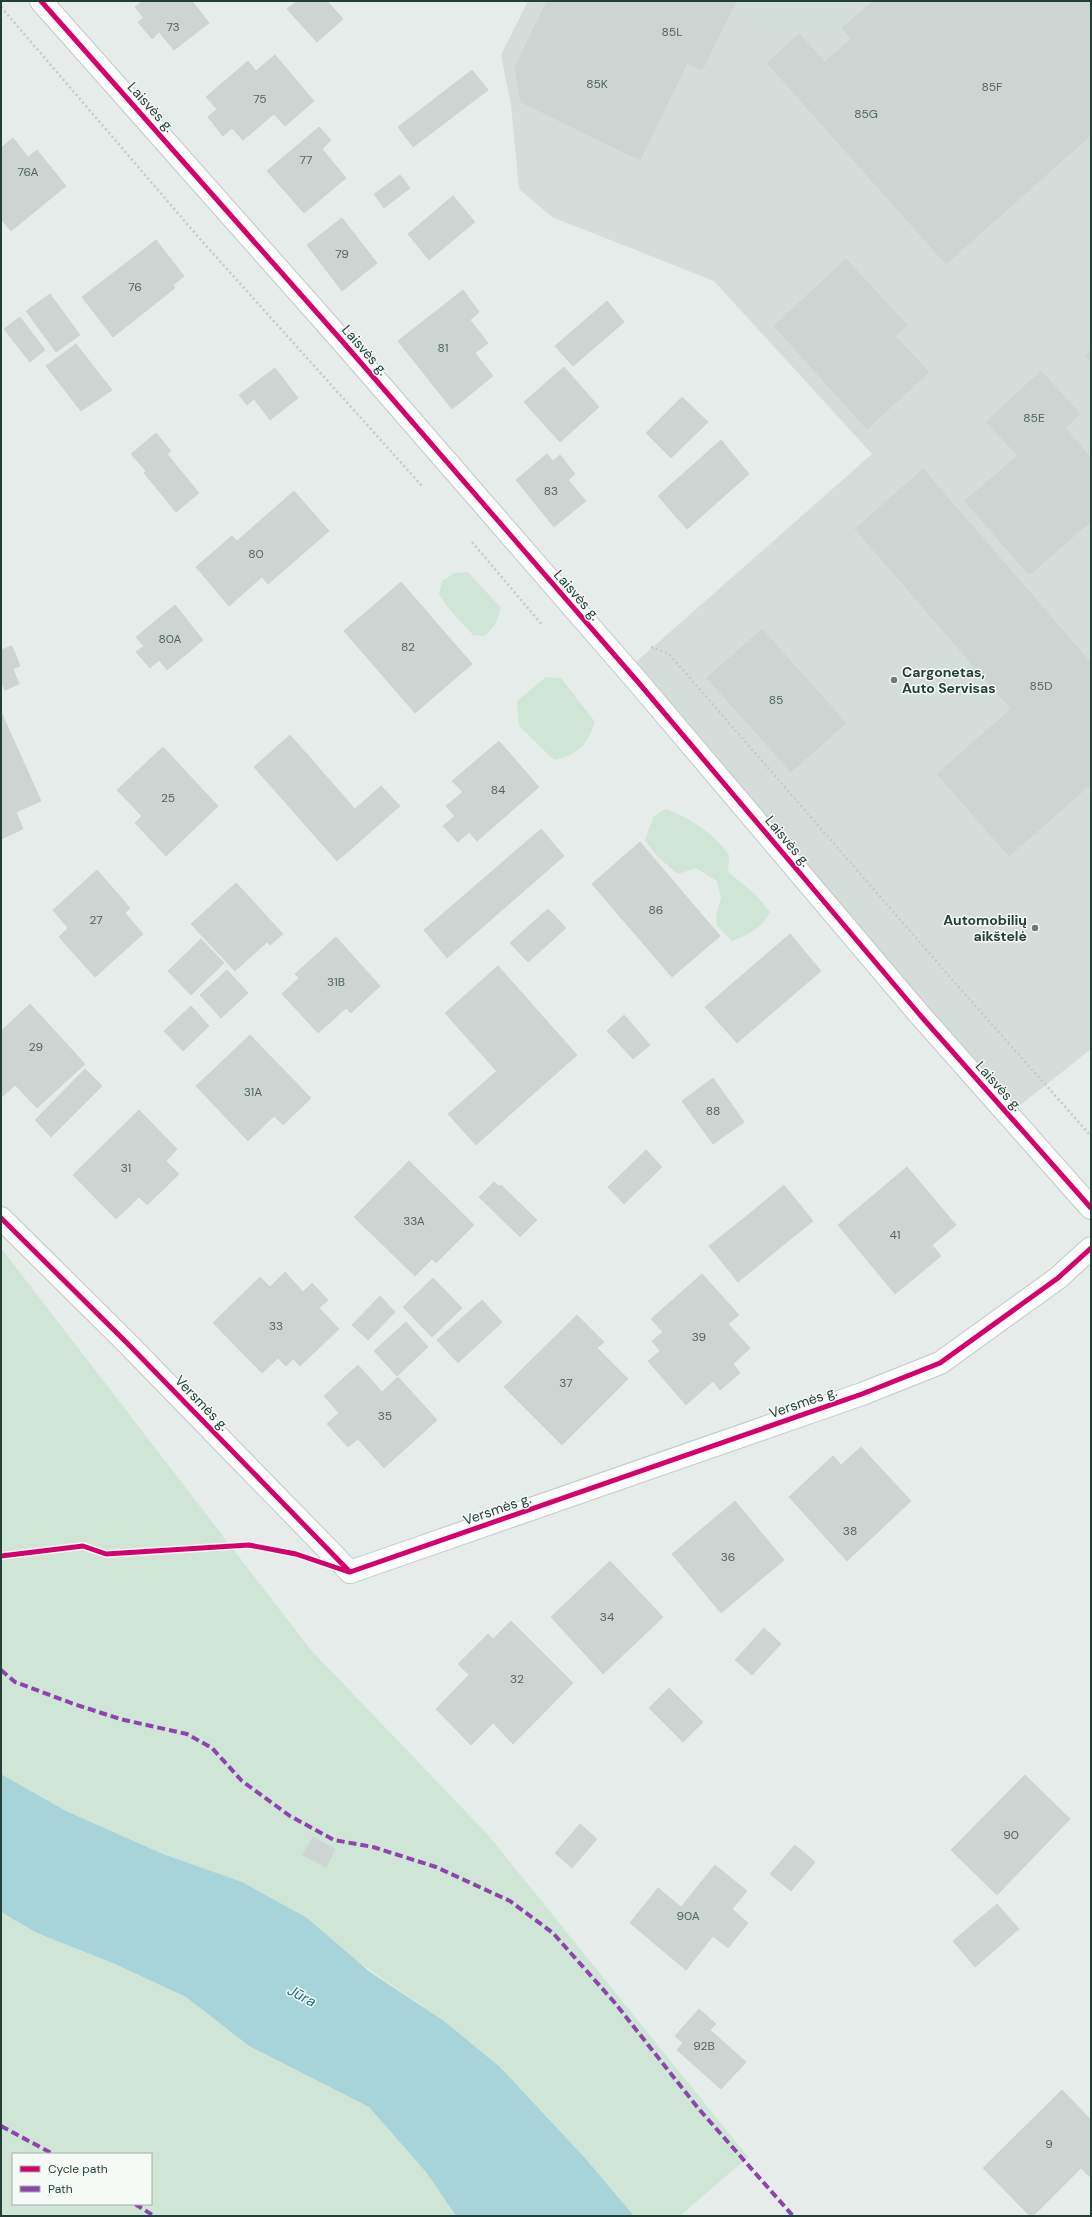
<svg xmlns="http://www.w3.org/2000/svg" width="1092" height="2217" viewBox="0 0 1092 2217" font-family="'DM Sans',sans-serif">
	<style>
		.built { fill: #d4ddd9 }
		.green { fill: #cfe5d6; fill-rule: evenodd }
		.water { fill: #a7d4d9 }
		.building { fill: #ced4d2; stroke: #cfd4d2 }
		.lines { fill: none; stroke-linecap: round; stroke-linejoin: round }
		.street-casing { stroke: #c3c9c6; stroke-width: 24 }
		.path { stroke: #c2cbc7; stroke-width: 2.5; stroke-dasharray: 2 3; stroke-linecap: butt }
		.street { stroke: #fbfcfc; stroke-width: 22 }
		.quiet { stroke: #8e44ad; stroke-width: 4; stroke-dasharray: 8 4; stroke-linecap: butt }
		.cycleway-casing { stroke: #f5faf7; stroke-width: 8 }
		.cycleway { stroke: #d6006c; stroke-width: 5 }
		.poi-dot { fill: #677c75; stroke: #f5faf7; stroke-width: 1.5 }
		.labels { text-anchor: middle; stroke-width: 3; stroke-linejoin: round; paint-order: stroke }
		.number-label { font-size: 12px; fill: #4f665e }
		.street-label { font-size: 14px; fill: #234037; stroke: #f5faf7 }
		.poi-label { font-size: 14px; font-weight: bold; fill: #234037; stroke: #f5faf7; text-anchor: start }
		.water-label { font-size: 15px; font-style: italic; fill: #1c6e7c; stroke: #f5faf7 }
	</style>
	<rect width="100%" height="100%" fill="#e6ece9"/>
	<!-- built -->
	<path class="built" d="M528 1H1091V1049L1013 1111 627 670 872 454 714 281 552 217 519 189 511 105 501 55Z"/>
	<!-- green -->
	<path class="green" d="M468 572 501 608 495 625 485 636 473 635 449 609 439 594 442 581 455 573Z
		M546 677 561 678 595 722C586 746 579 754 554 760L519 726 517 701Z
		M666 809C692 819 713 833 729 855L728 872 755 894 770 912C761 929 749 934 732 941L717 925 716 915 721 898 717 881 696 868 678 874C665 864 654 854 645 840L654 816Z
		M1 1248 310 1649 489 1836 748 2157 680 2216H634L585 2158 500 2067 444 2021 242 1882 163 1854 66 1811 1 1774Z
		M1 1912 37 1933 115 1964 186 1997 249 2046 369 2107 426 2172 456 2216H1ZM13 2154H151V2204H13Z"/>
	<!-- water -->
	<path class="water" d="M1 1774 66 1811 163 1854 242 1882 307 1918 370 1972 444 2021 500 2067 585 2158 634 2216H456L426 2172 369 2107 249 2046 186 1997 115 1964 37 1933 1 1912Z"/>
	<!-- building -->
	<path class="building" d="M143 1H192L209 23 174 50 159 32 152 39 138 22 144 18 135 7Z
		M297 1H327L343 19 317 42 287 9Z
		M547 1H560L687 63 640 160 521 102 515 67Z
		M560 1H736L702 70Z
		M874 1H1091V135L946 264 880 190 939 137 842 28Z
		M799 34 825 62 792 91 767 63Z
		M851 39 939 137 880 190 792 91Z
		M275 55 314 101 285 126 274 114 243 140 232 128 223 136 208 117 217 109 206 97 248 61 256 71Z
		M472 70 488 90 413 147 398 127Z
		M319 127 331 140 322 149 346 178 304 213 267 171Z
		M13 138 28 157 37 150 66 186 11 231 1 219V148Z
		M400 175 410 188 384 208 374 194Z
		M453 196 475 222 429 260 408 234Z
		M342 218 377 263 342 291 307 245Z
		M156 240 184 276 173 285 175 288 113 337 82 297Z
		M846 259 907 325 895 336 929 372 867 429 774 326Z
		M463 290 479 312 470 320 488 343 475 353 493 376 452 409 398 341Z
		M50 294 80 335 56 352 26 311Z
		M607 301 624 322 573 366 555 346Z
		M20 317 45 350 30 362 4 329Z
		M76 344 112 390 81 411 46 366Z
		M1091 350V361L1086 355Z
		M564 367 599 407 560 442 524 402Z
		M275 368 298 398 270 420 254 399 247 405 239 395Z
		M1041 371 1080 414 1026 464 986 422Z
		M682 397 708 422 671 458 646 433Z
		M1066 429 1091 458V521L1029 575 965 501 1018 455 1026 464Z
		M156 433 171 451 146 471 131 454Z
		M721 440 749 474 687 529 658 496Z
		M167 454 199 493 176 512 144 473Z
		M547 454 553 461 560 455 575 474 568 480 586 501 554 527 516 480Z
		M923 469 1091 663V784L1009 856 937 774 1011 709 855 529Z
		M294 491 329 531 268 584 262 577 229 606 196 567 232 536 237 541Z
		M401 582 472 664 415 713 344 631Z
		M175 605 203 640 167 670 159 660 150 668 136 652 144 646 136 637Z
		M762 629 846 723 791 772 707 678Z
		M12 646 20 666 13 669 19 684 5 690 1 680V650Z
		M1 712 41 801 16 812 23 829 1 839Z
		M290 735 355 809 381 786 400 806 337 861 254 767Z
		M499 741 539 787 477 841 469 832 458 842 443 826 455 816 446 806 463 792 452 781Z
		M163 747 218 806 166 856 135 823 142 816 117 790Z
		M541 829 564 856 447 958 424 930Z
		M640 842 720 936 672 977 592 884Z
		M97 870 130 908 125 913 143 934 95 977 59 937 68 928 53 910Z
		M236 883 250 898 205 939 191 924Z
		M250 898 283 934 270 945 267 942 235 971 205 939Z
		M548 909 566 928 528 962 510 943Z
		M790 934 821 971 737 1043 705 1007Z
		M336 937 380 986 351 1013 346 1008 318 1033 282 994 299 978 295 974Z
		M201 939 224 963 191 995 168 971Z
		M498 966 577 1055 524 1102 445 1013Z
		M227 970 248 993 221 1018 200 995Z
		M30 1004 85 1064 37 1108 15 1085 3 1096 1 1094V1031Z
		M191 1006 209 1026 183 1051 164 1031Z
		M624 1015 650 1045 633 1059 607 1031Z
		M250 1035 311 1098 283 1125 274 1116 248 1141 196 1086Z
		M85 1069 102 1086 51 1137 35 1120Z
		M497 1071 524 1102 476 1145 448 1114Z
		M713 1078 744 1122 713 1144 682 1101Z
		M139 1110 177 1149 166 1161 179 1174 147 1205 139 1197 116 1219 73 1175Z
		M646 1150 662 1167 624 1204 608 1187Z
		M409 1161 474 1225 436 1263 432 1259 415 1276 354 1217Z
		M907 1167 956 1225 932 1245 941 1256 895 1294 838 1225Z
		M494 1182 500 1187 501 1185 537 1220 520 1237 479 1197Z
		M784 1185 813 1221 777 1250 748 1215Z
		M748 1215 777 1250 738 1282 709 1246Z
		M285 1272 303 1292 312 1283 328 1300 319 1308 339 1329 300 1366 293 1359 286 1366 278 1358 262 1373 213 1323 260 1277 270 1287Z
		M702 1274 739 1315 728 1324 750 1348 733 1364 740 1373 720 1390 713 1381 686 1405 648 1361 660 1351 652 1341 663 1332 651 1319Z
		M433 1278 462 1308 432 1337 403 1307Z
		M380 1296 395 1312 368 1340 352 1325Z
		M482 1300 502 1322 458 1363 437 1340Z
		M577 1315 604 1342 597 1348 628 1379 562 1445 504 1387Z
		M406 1322 428 1347 397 1376 374 1351Z
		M358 1365 382 1392 398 1377 437 1420 384 1468 358 1439 348 1447 327 1424 339 1413 324 1396Z
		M861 1447 911 1501 847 1561 789 1497 833 1456 841 1465Z
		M735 1501 784 1560 721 1613 672 1554Z
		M610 1561 663 1617 603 1674 551 1617Z
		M511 1621 573 1683 513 1744 493 1723 471 1745 436 1709 469 1675 458 1664 488 1634 493 1639Z
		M764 1628 781 1644 752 1675 735 1660Z
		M669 1688 703 1722 683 1742 649 1708Z
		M1025 1775 1070 1819 997 1895 951 1850Z
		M580 1824 597 1839 572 1868 555 1853Z
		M313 1837 335 1849 326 1867 303 1855Z
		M795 1845 815 1862 791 1891 770 1874Z
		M715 1865 747 1891 732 1909 748 1923 728 1948 713 1936 686 1970 630 1923 658 1888 681 1907Z
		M997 1904 1019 1929 975 1967 953 1941Z
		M699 2009 716 2024 710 2030 746 2062 721 2089 677 2050 683 2043 675 2036Z
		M1062 2090 1091 2120V2178L1081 2168 1033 2216H1030L983 2168Z"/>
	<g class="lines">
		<defs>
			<path id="street" d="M41 1 342 341 638 682 920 1015 1091 1208
				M1 1218 128 1344 350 1572 862 1394 940 1363 1058 1278 1091 1248"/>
		</defs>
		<!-- street casing -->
		<use href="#street" class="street-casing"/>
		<!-- path -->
		<path class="path" d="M1 7 200 239 422 486
			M472 542 543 626
			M651 647 669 654 956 984 1091 1136"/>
		<!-- street -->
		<use href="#street" class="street"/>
		<!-- quiet -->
		<path class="quiet" d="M1 1670 15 1682 74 1704 120 1719 187 1734 212 1748 242 1781 290 1816 334 1840 373 1847 436 1867 510 1901 553 1933 615 2003 698 2108 793 2216
			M1 2126 53 2154
			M135 2204 154 2216"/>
		<defs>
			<path id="cycleway" d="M41 1 342 341 638 682 920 1015 1091 1208
				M1 1218 128 1344 350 1572 862 1394 940 1363 1058 1278 1091 1248
				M1 1556 83 1546 106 1554 249 1545 296 1554 349 1572"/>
		</defs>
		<!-- cycleway casing -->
		<use href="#cycleway" class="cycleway-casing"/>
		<!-- cycleway -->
		<use href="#cycleway" class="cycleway"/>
	</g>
	<!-- markers -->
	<g class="poi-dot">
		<circle cx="894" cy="680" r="4"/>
		<circle cx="1035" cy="928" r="4"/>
	</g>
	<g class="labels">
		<!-- number labels -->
		<g class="number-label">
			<text x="173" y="31">73</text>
			<text x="672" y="36">85L</text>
			<text x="597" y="88">85K</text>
			<text x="992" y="91">85F</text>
			<text x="260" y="103">75</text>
			<text x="866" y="118">85G</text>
			<text x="306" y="164">77</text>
			<text x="28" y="176">76A</text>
			<text x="342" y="258">79</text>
			<text x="135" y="291">76</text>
			<text x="443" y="352">81</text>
			<text x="1034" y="422">85E</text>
			<text x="551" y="495">83</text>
			<text x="256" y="558">80</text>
			<text x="170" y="643">80A</text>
			<text x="408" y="651">82</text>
			<text x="1041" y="690">85D</text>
			<text x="776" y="704">85</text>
			<text x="498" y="794">84</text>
			<text x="168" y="802">25</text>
			<text x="656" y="914">86</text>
			<text x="96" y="924">27</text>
			<text x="336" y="986">31B</text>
			<text x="36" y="1051">29</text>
			<text x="253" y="1096">31A</text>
			<text x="713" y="1115">88</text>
			<text x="126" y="1172">31</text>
			<text x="414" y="1225">33A</text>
			<text x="895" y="1239">41</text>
			<text x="276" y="1330">33</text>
			<text x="699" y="1341">39</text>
			<text x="566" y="1387">37</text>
			<text x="385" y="1420">35</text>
			<text x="850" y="1535">38</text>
			<text x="728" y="1561">36</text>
			<text x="607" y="1621">34</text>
			<text x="517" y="1683">32</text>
			<text x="1011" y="1839">90</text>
			<text x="688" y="1920">90A</text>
			<text x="704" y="2050">92B</text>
			<text x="1049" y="2148">9</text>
		</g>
		<!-- street labels -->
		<g class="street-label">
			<text transform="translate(151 107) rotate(48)" y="5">Laisvės g.</text>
			<text transform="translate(365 350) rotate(49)" y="5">Laisvės g.</text>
			<text transform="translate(577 595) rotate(49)" y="5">Laisvės g.</text>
			<text transform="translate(788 841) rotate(50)" y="5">Laisvės g.</text>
			<text transform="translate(999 1086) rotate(48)" y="5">Laisvės g.</text>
			<text transform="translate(803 1402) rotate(-19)" y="5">Versmės g.</text>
			<text transform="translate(202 1403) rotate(46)" y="5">Versmės g.</text>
			<text transform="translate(497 1509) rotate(-19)" y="5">Versmės g.</text>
		</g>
		<!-- poi labels -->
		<g class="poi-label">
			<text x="902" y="677">Cargonetas,<tspan x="902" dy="16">Auto Servisas</tspan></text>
			<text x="1027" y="925" text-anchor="end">Automobilių<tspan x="1027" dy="16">aikštelė</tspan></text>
		</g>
		<!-- water labels -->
		<g class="water-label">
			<text transform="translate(302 1996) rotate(28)" y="5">Jūra</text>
		</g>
	</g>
	<!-- border -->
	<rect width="1092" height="2217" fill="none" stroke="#234037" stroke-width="4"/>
	<!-- legend -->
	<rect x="12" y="2153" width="140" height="52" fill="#f5faf7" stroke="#a1b0aa"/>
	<rect x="20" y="2166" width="20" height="6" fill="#d6006c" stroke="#a1b0aa"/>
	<text x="48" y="2173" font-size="12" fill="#234037">Cycle path</text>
	<rect x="20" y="2186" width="20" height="6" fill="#8e44ad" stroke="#a1b0aa"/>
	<text x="48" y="2193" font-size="12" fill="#234037">Path</text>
</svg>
